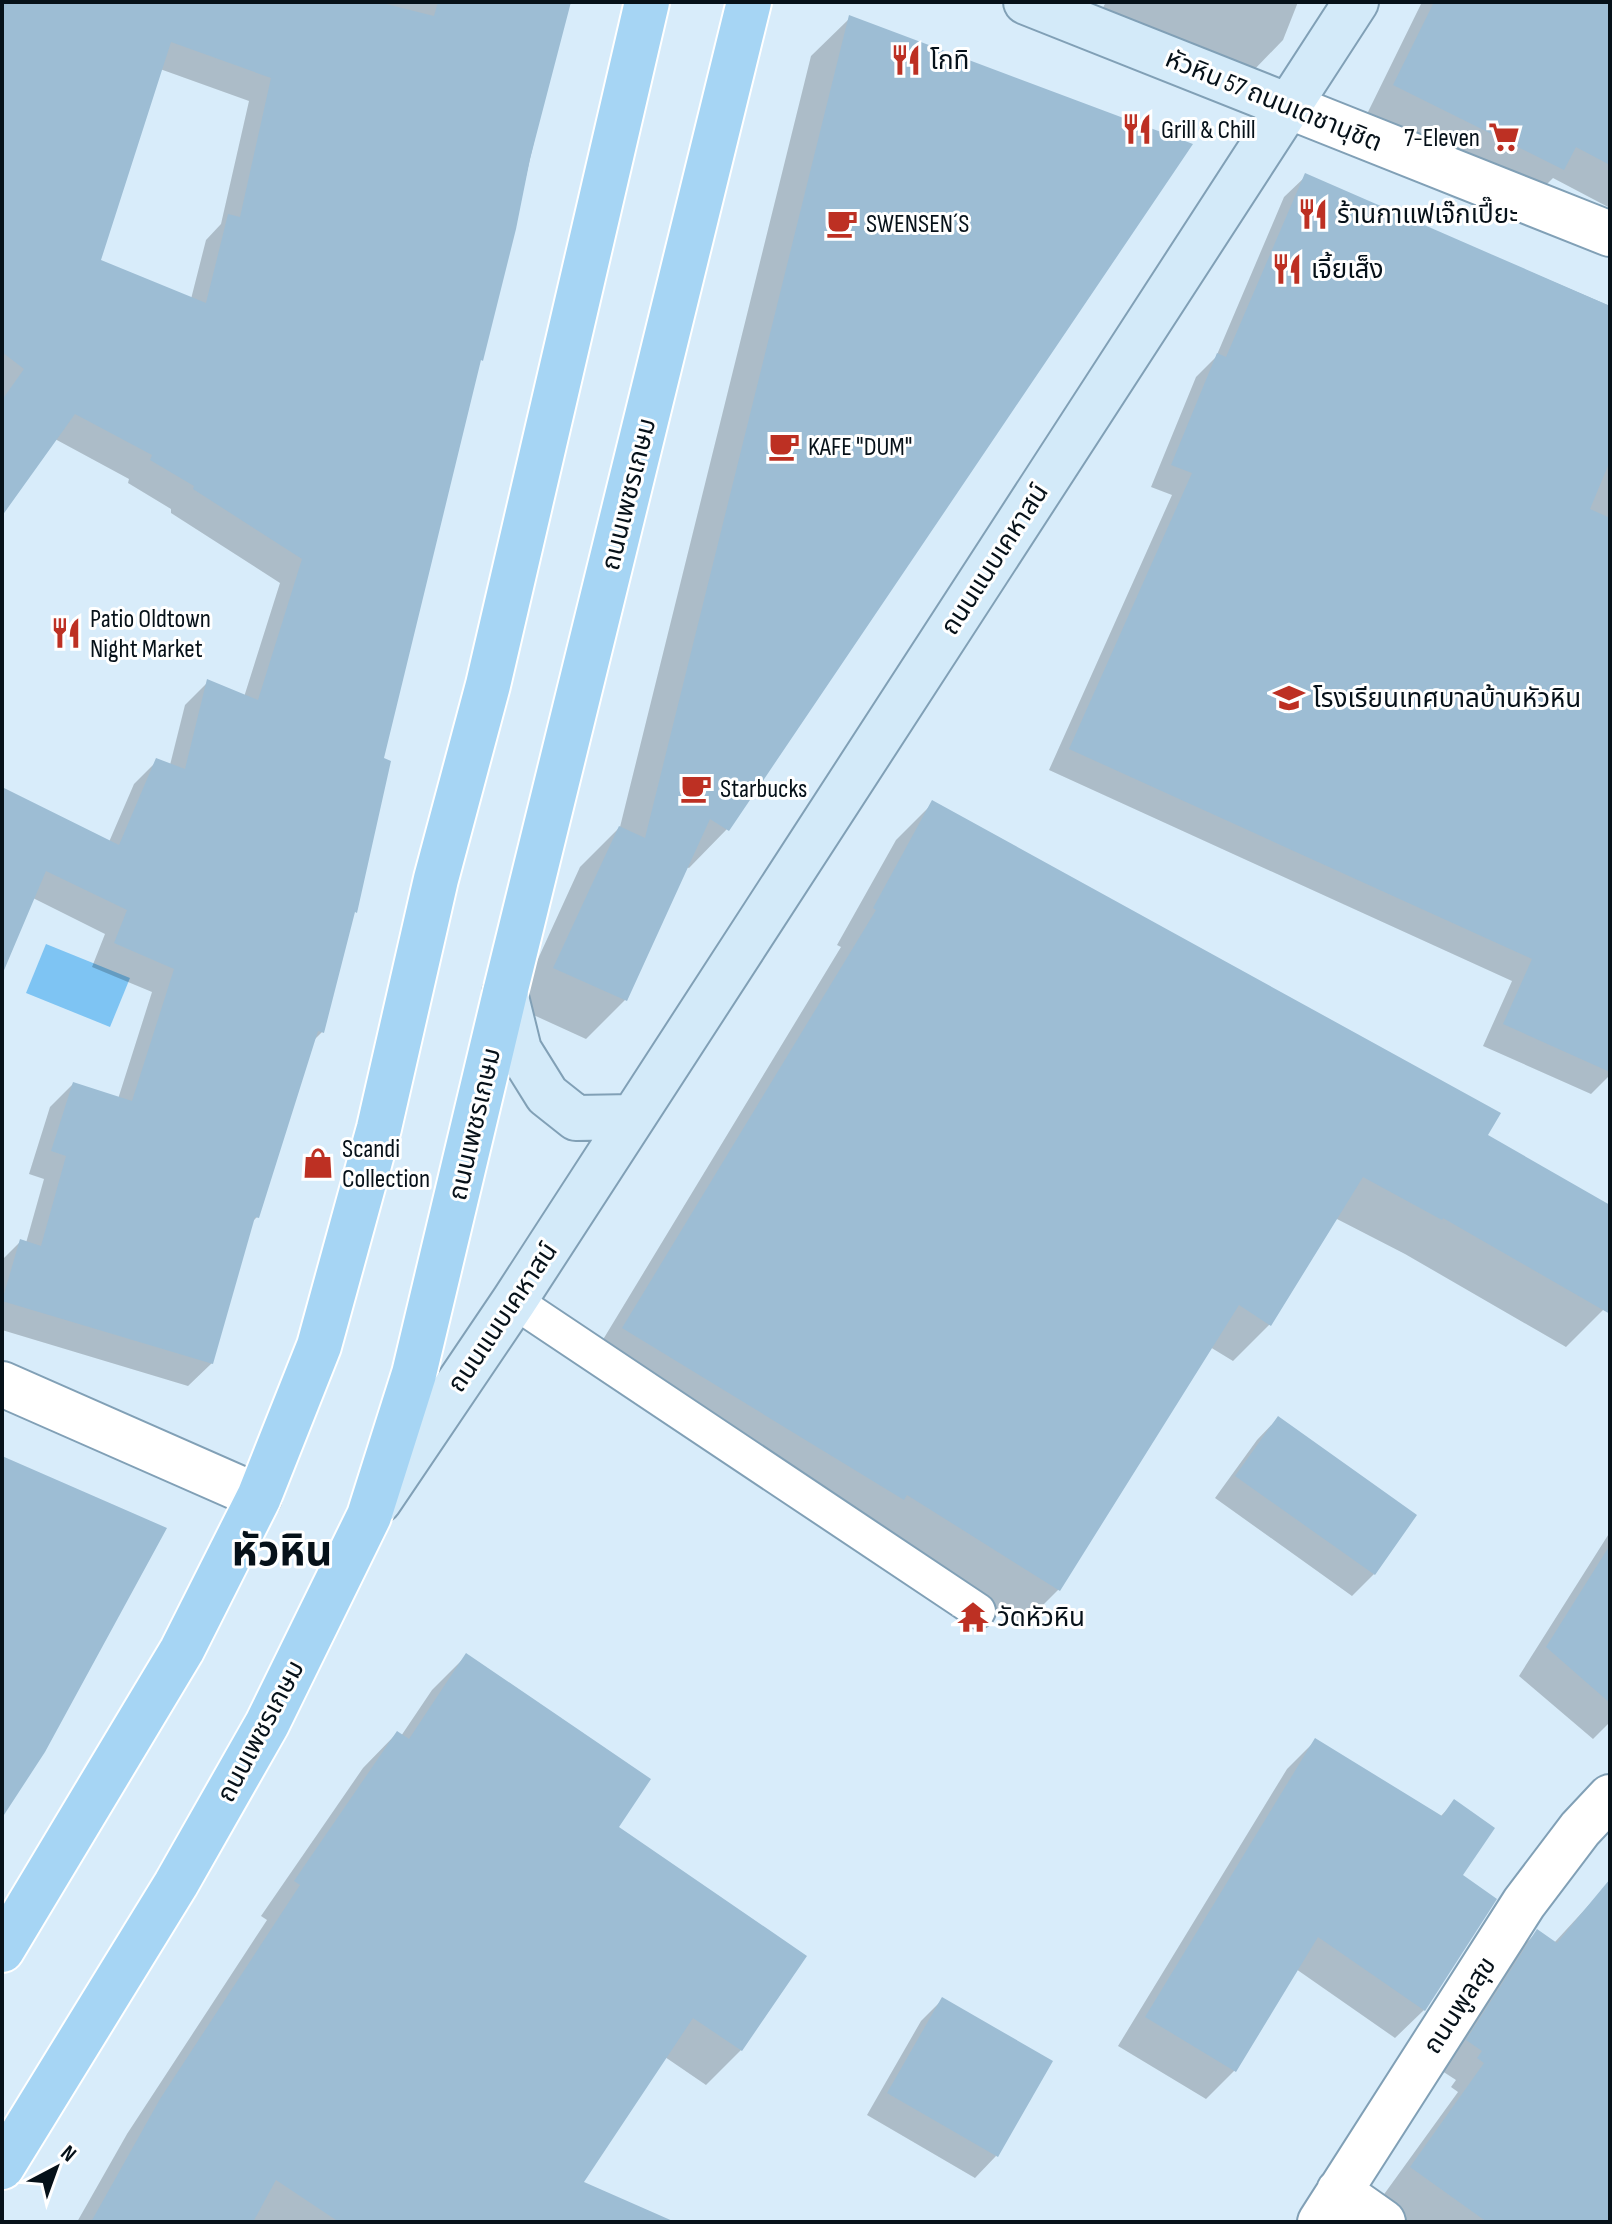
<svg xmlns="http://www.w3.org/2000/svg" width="1612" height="2224" viewBox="0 0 1612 2224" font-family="'Sofia Sans Condensed','Noto Sans Thai',sans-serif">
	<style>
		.water { fill: #7ec4f3 }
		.shadow { fill: #0003; fill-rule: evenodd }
		.building { fill: #9dbdd4; fill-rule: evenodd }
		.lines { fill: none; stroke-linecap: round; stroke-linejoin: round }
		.lane-casing { stroke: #81a0b6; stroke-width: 38 }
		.street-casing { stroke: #81a0b6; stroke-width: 48 }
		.secondary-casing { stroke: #81a0b6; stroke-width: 48 }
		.primary-casing { stroke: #fff; stroke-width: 48 }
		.lane { stroke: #fff; stroke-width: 34 }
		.street { stroke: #fff; stroke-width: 44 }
		.secondary { stroke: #d3eaf9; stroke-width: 44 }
		.primary { stroke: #a6d5f4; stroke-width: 44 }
		.labels { text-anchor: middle; stroke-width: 6; stroke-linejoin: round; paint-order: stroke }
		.poi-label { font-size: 26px; fill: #061119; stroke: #fff; text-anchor: start }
		.street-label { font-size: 26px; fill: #061119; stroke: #fff }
		.town-label { font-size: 42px; font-weight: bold; fill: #061119; stroke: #fff }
	</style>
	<rect width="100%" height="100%" fill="#d8ecfa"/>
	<!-- water -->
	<path class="water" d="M46 944 130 978 110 1027 26 993Z"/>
	<!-- shadow -->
	<path class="shadow" d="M2 2H569L549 77 514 228 478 363 382 759 322 1032 313 1041 257 1217 252 1222 212 1363 188 1386 2 1330V1260L20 1242 26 1243 44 1179 29 1174 50 1107 73 1084 118 1099 152 992 92 967 105 934 33 898 2 974V789L109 842 134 784 157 761 170 765 185 705 208 682 244 697 280 583 171 513V509L128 483 129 479 55 439 2 512ZM160 69 249 101 221 224 206 240 191 299 98 261Z
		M1106 2H1298L1283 40 1252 72 1100 13Z
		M1422 2H1610V208L1553 178 1534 197 1367 114Z
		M850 18 727 829 689 868 686 867 625 1000 586 1039 516 1007 580 867 620 827 811 56Z
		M1306 176 1610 306V1075L1591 1094 1483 1046 1512 981 1049 770 1172 495 1151 487 1196 377 1216 357 1284 197Z
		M933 803 1486 1136 1610 1207V1298L1603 1310 1566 1347 1405 1254 1335 1218 1270 1324 1233 1361 1210 1347 1058 1590 1021 1627 869 1531 587 1366 841 947 837 945 896 840Z
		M1278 1418 1374 1574 1352 1596 1215 1498 1257 1440Z
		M1610 1532V1722L1593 1739 1519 1676Z
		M466 1656 616 1828 804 1957 741 2050 706 2085 665 2057 581 2183 633 2222H77L127 2134 267 1920 261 1916 363 1768 397 1733 401 1736 432 1690Z
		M1315 1741 1440 1817 1454 1802 1460 1876 1494 1900 1424 2010 1395 2038 1296 1969 1234 2071 1206 2099 1118 2046 1287 1769Z
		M1610 1882V2222H1364L1458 2092 1451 2087 1456 2080 1439 2069 1510 1959 1538 1931 1554 1943Z
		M942 2000 996 2156 975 2178 867 2115 921 2021Z"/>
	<!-- building -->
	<path class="building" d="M2 2H378L434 16 438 2H571L530 159 516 229 483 361 481 360 384 758 391 761 357 913 355 912 324 1033 318 1031 259 1218 255 1217 213 1364 2 1301 20 1239 41 1246 66 1156 51 1151 73 1082 132 1101 174 969 114 943 127 910 46 871 2 975V787L119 845 156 758 185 769 207 679 258 700 302 559 193 489 194 486 150 460 152 455 75 414 2 516V400L24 369 2 352ZM171 42 271 78 240 217 228 214 206 303 101 260Z
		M1434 2H1610V165L1576 147 1564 170 1393 85Z
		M849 15 1193 144 729 831 710 819 627 1001 553 968 619 826 645 838Z
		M1305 173 1610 306V461L1590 509 1610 518V1072L1503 1024 1532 959 1069 749 1192 473 1171 465 1217 353 1226 357Z
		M932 800 1501 1113 1488 1135 1610 1205V1314L1443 1218 1442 1220 1363 1177 1271 1326 1239 1305 1060 1591 907 1495 904 1500 622 1328 876 910 873 908Z
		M1278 1416 1417 1515 1375 1575 1235 1476Z
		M2 1456 167 1528 45 1752 2 1818Z
		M1610 1545V1703L1546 1647Z
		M466 1653 651 1779 619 1827 807 1956 742 2051 693 2018 584 2182 675 2222H339L276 2180 253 2222H91L160 2099 300 1885 294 1881 397 1731 409 1739Z
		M1315 1738 1442 1816 1454 1799 1495 1828 1463 1875 1497 1899 1425 2011 1318 1937 1236 2072 1145 2017Z
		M1610 1879V2222H1487L1410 2167 1484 2063 1477 2058 1482 2051 1466 2040 1537 1929 1557 1943Z
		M942 1997 1053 2061 998 2157 887 2093Z"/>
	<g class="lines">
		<defs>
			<path id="lane" d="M514 1301 978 1611"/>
			<path id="street" d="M1288 106 1610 234
				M2 1384 259 1497
				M1339 2191 1383 2222
				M1320 2222 1524 1903 1580 1829 1610 1797"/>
			<path id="secondary" d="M1026 2 1288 106
				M505 993 519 1050 547 1095 576 1118 633 1117
				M379 1501 514 1301 1356 2"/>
			<path id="primary" d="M2 1950 182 1650 259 1497 319 1346 379 1128 436 879 488 685 647 2
				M2 2167 176 1884 267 1724 369 1516 414 1374 505 993 749 2"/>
		</defs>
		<!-- lane casing -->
		<use href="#lane" class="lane-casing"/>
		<!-- street casing -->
		<use href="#street" class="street-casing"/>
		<!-- secondary casing -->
		<use href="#secondary" class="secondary-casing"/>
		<!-- primary casing -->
		<use href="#primary" class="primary-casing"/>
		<!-- lane -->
		<use href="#lane" class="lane"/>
		<!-- street -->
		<use href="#street" class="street"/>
		<!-- secondary -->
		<use href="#secondary" class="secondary"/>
		<!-- primary -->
		<use href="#primary" class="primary"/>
	</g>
	<!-- icons -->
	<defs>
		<symbol id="restaurant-bare" viewBox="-9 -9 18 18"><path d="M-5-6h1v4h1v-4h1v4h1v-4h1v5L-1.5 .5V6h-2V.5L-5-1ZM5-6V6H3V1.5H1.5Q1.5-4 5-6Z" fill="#bd3023" stroke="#fff" stroke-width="2.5" paint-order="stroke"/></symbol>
		<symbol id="supermarket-bare" viewBox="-9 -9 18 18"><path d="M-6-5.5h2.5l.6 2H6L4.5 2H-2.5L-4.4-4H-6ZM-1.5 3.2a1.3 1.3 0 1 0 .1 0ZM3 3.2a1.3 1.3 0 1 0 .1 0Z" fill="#bd3023" stroke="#fff" stroke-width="2.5" paint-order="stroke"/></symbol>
		<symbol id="cafe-bare" viewBox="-9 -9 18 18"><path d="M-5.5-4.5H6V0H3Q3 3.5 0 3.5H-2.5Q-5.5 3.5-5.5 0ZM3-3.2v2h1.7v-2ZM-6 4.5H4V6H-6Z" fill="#bd3023" stroke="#fff" stroke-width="2.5" paint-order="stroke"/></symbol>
		<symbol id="school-bare" viewBox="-9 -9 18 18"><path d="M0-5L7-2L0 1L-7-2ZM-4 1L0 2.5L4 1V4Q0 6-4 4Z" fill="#bd3023" stroke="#fff" stroke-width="2.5" paint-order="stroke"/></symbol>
		<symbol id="shop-bare" viewBox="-9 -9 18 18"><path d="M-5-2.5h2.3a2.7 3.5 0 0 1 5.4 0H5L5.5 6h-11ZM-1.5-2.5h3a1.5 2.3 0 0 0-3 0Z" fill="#bd3023" stroke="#fff" stroke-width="2.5" paint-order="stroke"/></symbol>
		<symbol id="temple-bare" viewBox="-9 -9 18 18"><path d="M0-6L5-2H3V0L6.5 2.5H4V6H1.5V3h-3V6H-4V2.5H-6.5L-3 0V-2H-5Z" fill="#bd3023" stroke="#fff" stroke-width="2.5" paint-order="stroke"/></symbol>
	</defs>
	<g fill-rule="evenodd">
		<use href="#restaurant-bare" x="884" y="38" width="44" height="44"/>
		<use href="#restaurant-bare" x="1115" y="107" width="44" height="44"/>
		<use href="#supermarket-bare" x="1482" y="115" width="44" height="44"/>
		<use href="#restaurant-bare" x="1291" y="192" width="44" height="44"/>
		<use href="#cafe-bare" x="820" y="201" width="44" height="44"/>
		<use href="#restaurant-bare" x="1265" y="247" width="44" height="44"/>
		<use href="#cafe-bare" x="762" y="424" width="44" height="44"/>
		<use href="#restaurant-bare" x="44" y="611" width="44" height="44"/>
		<use href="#school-bare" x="1267" y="676" width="44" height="44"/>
		<use href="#cafe-bare" x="674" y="766" width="44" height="44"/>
		<use href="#shop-bare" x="296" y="1141" width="44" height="44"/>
		<use href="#temple-bare" x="951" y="1595" width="44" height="44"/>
	</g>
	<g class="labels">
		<!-- poi labels -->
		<g class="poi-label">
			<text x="930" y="69">โกทิ</text>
			<text x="1161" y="138">Grill &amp; Chill</text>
			<text x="1480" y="146" text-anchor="end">7-Eleven</text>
			<text x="1337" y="223">ร้านกาแฟเจ๊กเปี๊ยะ</text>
			<text x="866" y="232">SWENSEN´S</text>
			<text x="1311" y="278">เจี้ยเส็ง</text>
			<text x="808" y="455">KAFE "DUM"</text>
			<text x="90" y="627">Patio Oldtown<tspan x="90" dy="30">Night Market</tspan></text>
			<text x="1313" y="707">โรงเรียนเทศบาลบ้านหัวหิน</text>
			<text x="720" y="797">Starbucks</text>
			<text x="342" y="1157">Scandi<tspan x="342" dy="30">Collection</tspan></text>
			<text x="997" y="1626">วัดหัวหิน</text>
		</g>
		<!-- street labels -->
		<g class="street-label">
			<text transform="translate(1274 100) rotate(22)" y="9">หัวหิน 57 ถนนเดชานุชิต</text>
			<text transform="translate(628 494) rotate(-76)" y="9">ถนนเพชรเกษม</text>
			<text transform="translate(994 559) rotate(-57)" y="9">ถนนแนบเคหาสน์</text>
			<text transform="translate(474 1124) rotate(-77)" y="9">ถนนเพชรเกษม</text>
			<text transform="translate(502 1317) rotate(-56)" y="9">ถนนแนบเคหาสน์</text>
			<text transform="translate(260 1731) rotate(-62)" y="9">ถนนเพชรเกษม</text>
			<text transform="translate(1459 2005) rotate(-57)" y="9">ถนนพูลสุข</text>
		</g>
		<!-- town labels -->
		<g class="town-label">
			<text x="282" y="1565">หัวหิน</text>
		</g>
	</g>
	<!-- border -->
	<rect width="1612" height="2224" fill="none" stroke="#061119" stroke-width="8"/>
	<!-- north arrow -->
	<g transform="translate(56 2168) rotate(41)" stroke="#ffffff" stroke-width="6" paint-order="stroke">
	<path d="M0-6L14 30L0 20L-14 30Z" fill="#061119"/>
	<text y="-12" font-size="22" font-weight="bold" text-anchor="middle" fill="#061119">N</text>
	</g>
</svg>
